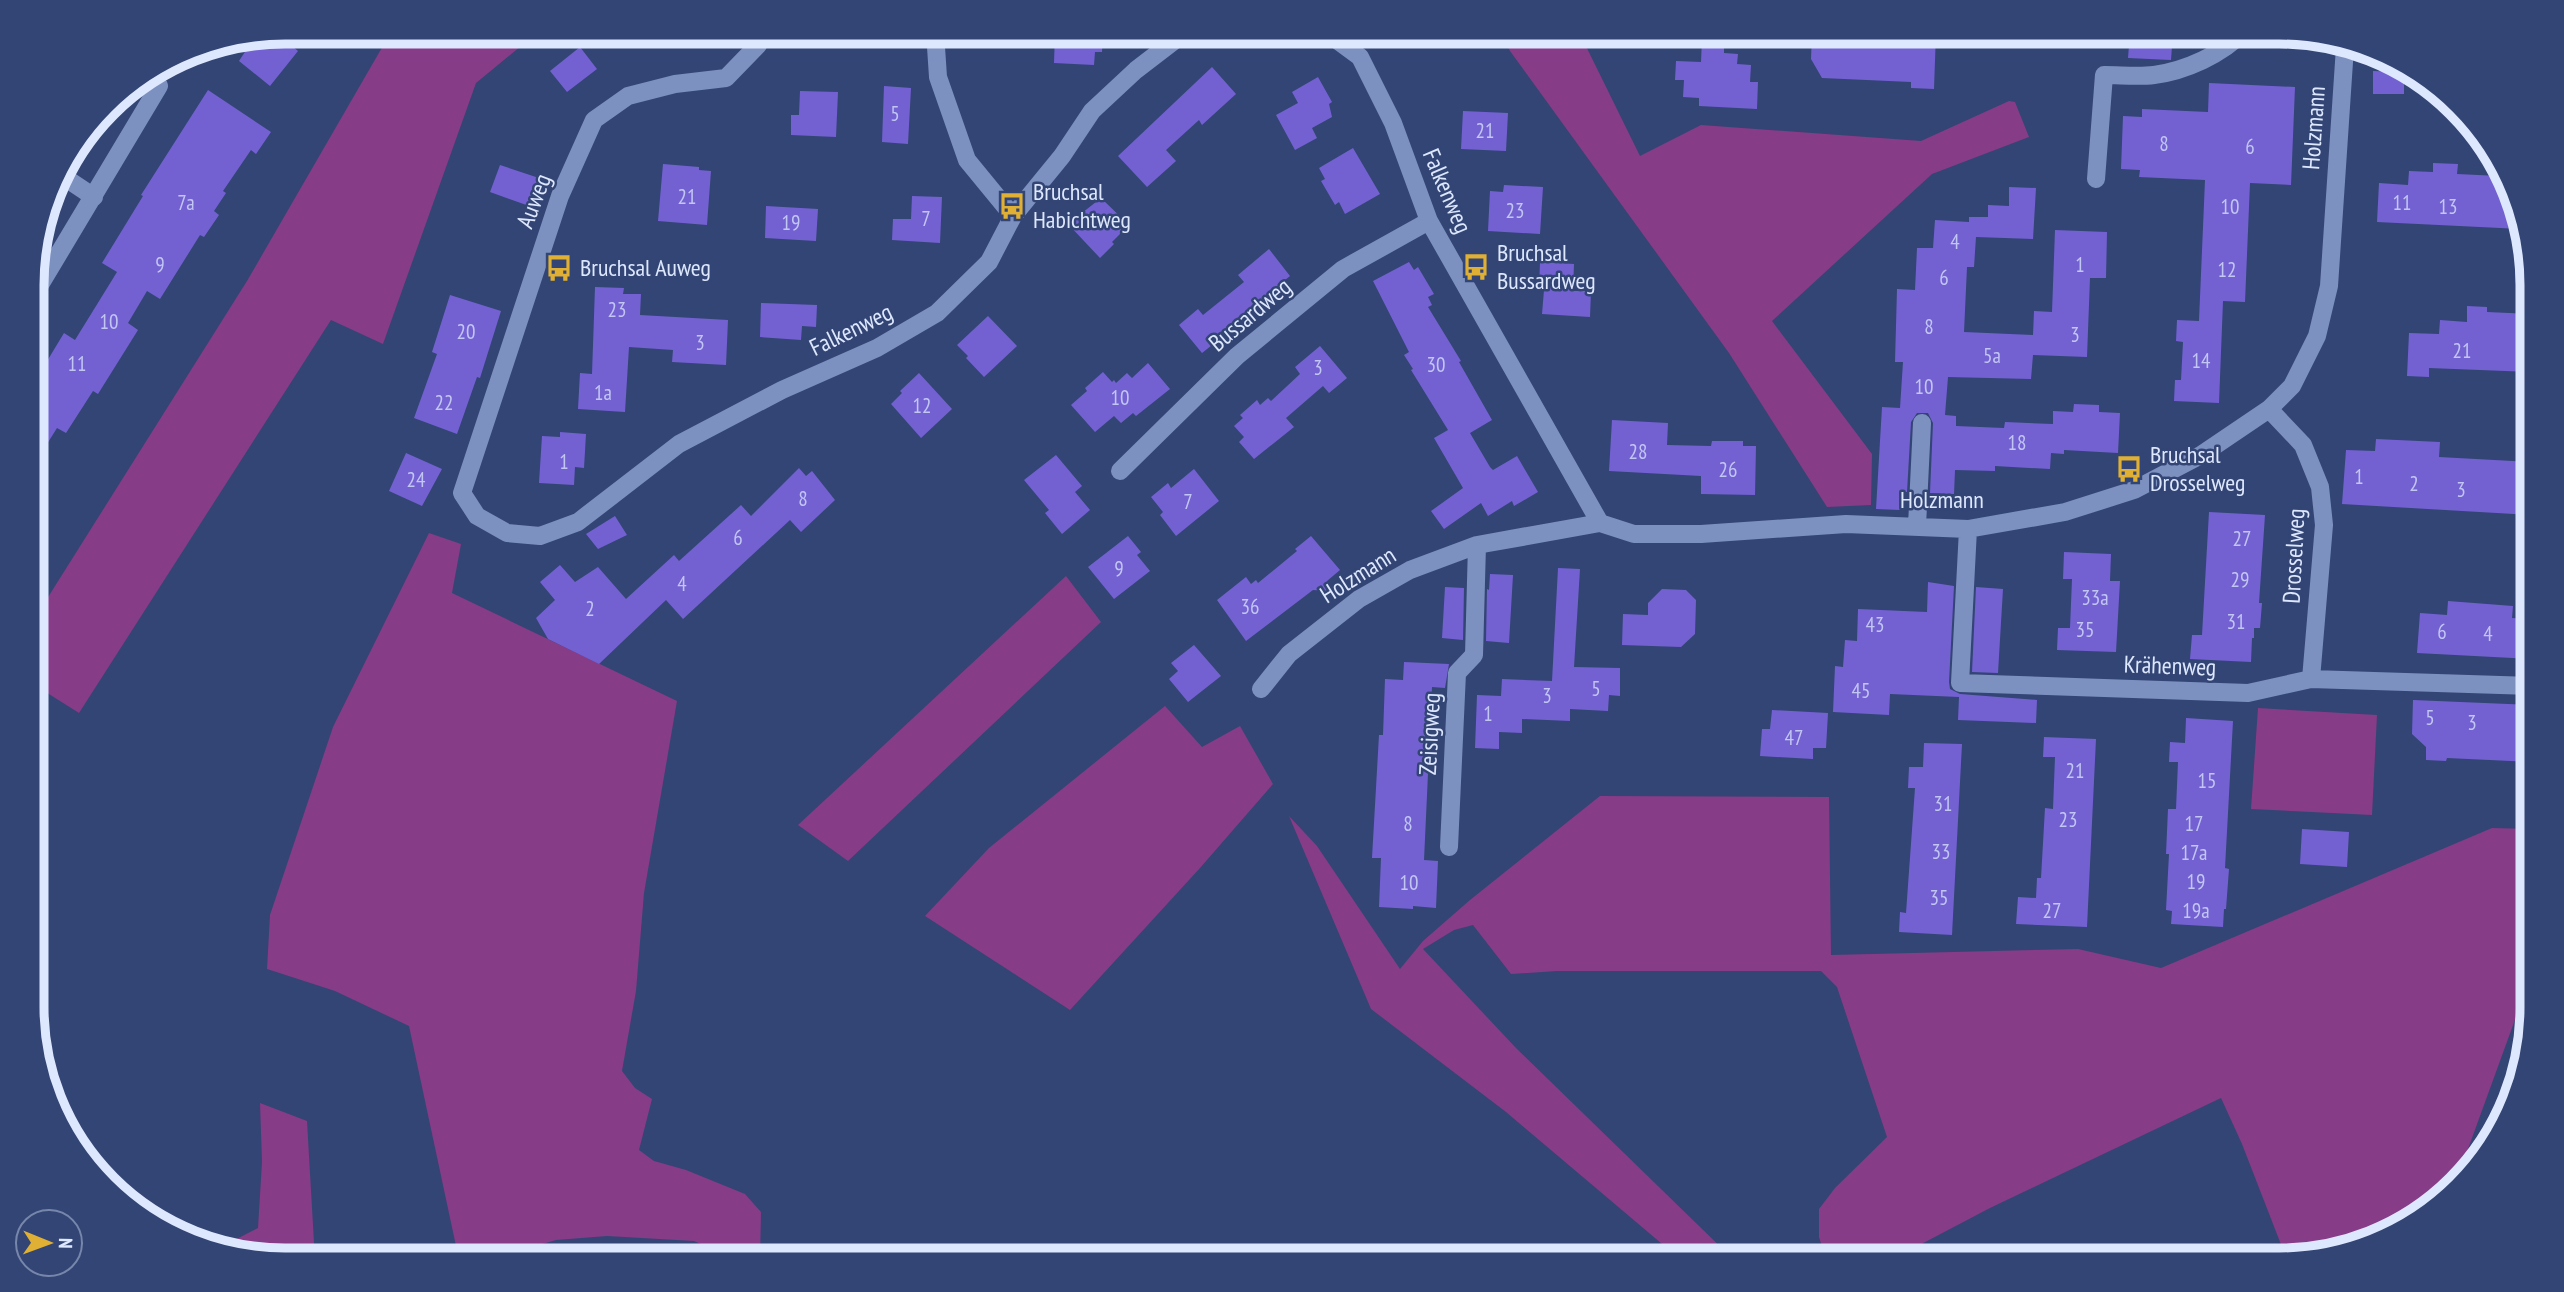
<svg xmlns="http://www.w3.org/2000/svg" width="2564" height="1292" viewBox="0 0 2564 1292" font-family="'PT Sans Narrow',sans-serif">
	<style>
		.green { fill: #863c87 }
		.building { fill: #7361d2 }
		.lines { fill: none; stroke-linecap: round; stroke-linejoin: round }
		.minor { stroke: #7d91c1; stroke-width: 18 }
		.labels { text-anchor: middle; stroke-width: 5; stroke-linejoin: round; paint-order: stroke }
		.number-label { font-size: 21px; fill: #c2c6f3 }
		.street-label { font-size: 24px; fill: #dde7fe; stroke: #334574 }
		.poi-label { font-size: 24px; fill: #dde7fe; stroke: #334574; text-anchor: start }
		.rim { fill: none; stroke: #dde7fe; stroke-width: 9 }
	</style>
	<rect width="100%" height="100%" fill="#334574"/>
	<!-- green -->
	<path class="green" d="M391 32H538L476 83 383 344 331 320 79 713 33 684V621L247 281Z
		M1500 32H1579L1640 156 1701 125 1921 141 2009 101 2015 102 2029 137 1932 174 1772 321 1872 454 1871 505 1827 507 1729 353 1510 51Z
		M429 533 461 544 452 593 677 701 644 893 636 991 622 1071 635 1088 652 1099 639 1150 654 1161 686 1170 745 1194 761 1212 760 1260H720L712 1249 694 1241 607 1236 556 1240 487 1260H459L409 1026 335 991 267 969 270 915 333 727Z
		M1066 576 1101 622 848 861 798 825Z
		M1165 706 1202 747 1240 726 1273 784 1200 868 1070 1010 925 916 989 848Z
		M2258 708 2377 715 2372 815 2251 809Z
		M1600 796 1829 797 1831 955 2078 949 2161 968 2492 828 2532 829V973L2460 1171 2420 1218 2296 1260H2287L2242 1144 2221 1098 1990 1208 1891 1260H1826L1819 1237V1209L1835 1188 1887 1137 1837 987 1821 971H1557L1511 974 1473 925 1454 930 1423 949 1516 1048 1734 1260H1681L1506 1112 1371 1009 1289 816 1317 846 1400 969 1423 941 1470 900Z
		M260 1103 307 1121 315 1260H285L223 1246 258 1228 262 1162Z"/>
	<!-- building -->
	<path class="building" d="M1055 32H1103L1102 52H1095L1094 65 1054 63Z
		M1812 32H1936L1934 89 1911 88V82L1822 78 1811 59Z
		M2130 32H2173L2171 60 2128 58Z
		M277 33 298 51 270 86 239 61 254 38Z
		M1702 38 1724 39V53L1738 54 1737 64 1751 65 1750 82H1758L1757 109 1699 106V98L1683 97 1684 80H1675L1676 61 1701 62Z
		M580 47 597 69 567 92 550 71Z
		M1212 67 1236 94 1202 125 1199 120 1166 150 1176 161 1147 187 1118 156Z
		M2373 71 2404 72V94H2373Z
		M1318 77 1332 102 1329 104 1332 117 1312 128 1317 138 1295 150 1276 115 1298 103 1292 92Z
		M2209 83 2295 87 2291 185 2250 183 2245 302 2223 301 2219 403 2174 401 2175 380H2181L2183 342 2176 341 2177 320 2199 321 2205 180 2139 177 2140 170 2121 169 2123 116 2142 117V109L2208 112Z
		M884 86 911 88 908 144 882 142Z
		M208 90 271 132 256 154 251 150 223 191 226 193 214 211 219 215 204 237 200 235 160 299 147 291 128 323 138 330 98 394 93 391 66 433 57 428 32 468V386L64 333 75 340 117 272 102 263 143 196 141 195Z
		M800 91 838 92 836 137 791 135V115H799Z
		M1463 111 1508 113 1506 151 1461 149Z
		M1353 148 1380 194 1345 214 1339 202 1335 205 1321 181 1325 179 1319 168Z
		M2433 163 2458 164 2457 174 2499 176 2521 229 2377 222 2379 183 2408 185 2409 171 2433 172Z
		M663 164 699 167V170L711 171 707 225 658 221Z
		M500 165 542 179 532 207 490 192Z
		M1504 185 1543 187 1540 234 1488 231 1490 191 1503 192Z
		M2009 187 2036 188 2033 239 1976 237 1974 267H1967L1964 332 2033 335 2034 311 2052 312 2055 230 2107 232 2106 278H2090L2087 357 2033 355 2031 379 1948 377 1945 415 1956 416V426L2004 428 2005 422 2053 424V411L2073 412 2074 404 2099 405V412L2120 413 2118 453 2064 450V454L2051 453 2050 469 1995 466V471L1955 470 1954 494 1930 493 1933 423 1928 413H1917L1911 422 1907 492H1901L1900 510 1876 509 1882 407 1900 408 1903 362H1895L1897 289 1915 290 1917 248H1933L1935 220 1969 222V217H1988V205L2009 206Z
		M912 196 942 197 940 243 892 240 893 219H911Z
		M1101 198 1129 225 1112 242 1114 244 1100 258 1068 224Z
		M766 206 818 209 816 241 765 238Z
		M1269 249 1290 276 1232 323 1235 327 1202 353 1179 325 1198 309 1203 315 1244 282 1238 275Z
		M1409 262 1414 270 1418 267 1434 294 1428 297 1432 305 1428 307 1461 361 1459 362 1492 420 1470 433 1490 467 1493 470 1517 456 1538 492 1514 506 1512 501 1488 516 1481 503 1444 529 1431 511 1463 488 1434 438 1448 430 1411 370 1413 369 1404 355 1409 352 1373 281Z
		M1540 262 1574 264 1573 291H1591L1590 317 1542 314 1544 290H1539Z
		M595 287 624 288 623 294H641L640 315 728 320 726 365 672 362 673 350 629 347 625 412 578 409 580 373 592 374Z
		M450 295 501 311 480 378 477 377 457 434 414 418 437 354 432 352Z
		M761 303 817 305 816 327 802 326 801 340 760 337Z
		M2467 306 2487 307V312L2531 314V372L2429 368V377L2407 376 2409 333 2439 334 2440 320 2467 322Z
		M988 316 1017 346 984 377 966 358 968 356 957 345Z
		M1320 346 1347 378 1329 393 1323 386 1286 418 1294 427 1254 459 1239 442 1244 437 1234 426 1243 418 1240 415 1257 400 1260 405 1268 398 1271 401 1300 374 1295 367Z
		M1148 363 1170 389 1136 416 1133 413 1121 423 1114 416 1095 432 1071 405 1087 391 1085 388 1103 372 1112 382 1114 380 1116 383 1127 373 1132 378Z
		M919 373 952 409 921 438 891 404 902 393 900 391Z
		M1612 420 1668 423 1667 445 1711 446 1712 441H1743V446H1756L1755 495 1701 494V476L1609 471Z
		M560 432 586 434 584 468 575 467 574 485 539 483 542 436 560 437Z
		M2376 439 2440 442 2439 457 2531 462V515L2342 504 2346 450 2375 451Z
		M406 453 442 469 422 506 389 491Z
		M1056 455 1082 486 1075 492 1090 510 1062 534 1045 513 1049 510 1024 480Z
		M799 468 806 476 812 471 835 500 801 532 790 520 683 619 666 600 599 664 548 639 536 618 555 600 540 582 560 565 575 582 598 567 626 599 674 555 679 561 741 505 751 516Z
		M1194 469 1219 501 1176 536 1160 515 1163 512 1151 497 1168 483 1171 488Z
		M2209 512 2265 515 2259 603H2262L2260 628H2254V638H2252L2251 662 2190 659 2192 635H2202Z
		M615 516 627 535 598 549 586 534Z
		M1128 536 1141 552 1137 555 1150 571 1114 599 1088 567Z
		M1311 536 1340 570 1327 581V591L1313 590 1246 641 1217 600 1246 577 1251 584 1256 580 1258 583 1297 551 1295 549Z
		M2064 552 2111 554 2110 581H2120L2116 652 2057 650 2058 628H2070L2072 579H2063Z
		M1558 568 1580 569 1574 667 1620 668V696L1609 695 1608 711 1570 709V721L1522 719V733L1499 732V749L1475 748 1477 695 1501 696 1502 679 1552 681Z
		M1490 574 1513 575 1509 643 1486 641 1487 589 1489 590Z
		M1928 582 1954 586 1949 682 1950 689 1960 694 2037 700 2036 723 1958 720 1959 697 1890 694 1889 715 1833 712 1835 666 1843 667 1845 640 1857 641 1858 609 1927 612Z
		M1445 587 1464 588 1463 640 1442 638Z
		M1976 587 2003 589 1998 673 1972 672Z
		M1662 589 1686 590 1696 600 1695 634 1681 647 1622 645 1623 614 1648 615V603Z
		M2448 601 2513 606 2512 618 2531 619 2532 659 2417 653 2420 613 2447 615Z
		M1194 645 1221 676 1188 702 1169 679 1178 671 1171 663Z
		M1404 662 1449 664 1445 688 1432 687 1424 860 1438 861 1436 908 1413 906V909L1379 907 1381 858H1372L1379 735H1383L1385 679 1403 680Z
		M2413 700 2532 705V762L2447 758 2446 761 2426 760V747L2412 734Z
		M1772 710 1828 713 1826 748H1813V759L1760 756 1762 729H1770Z
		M2186 718 2233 721 2225 868 2229 869 2226 909H2224L2223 927 2171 924 2172 911 2166 910 2169 854H2166L2168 809H2176L2178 762H2169L2170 742 2185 743Z
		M2044 737 2096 739 2087 927 2016 924 2018 897 2036 898 2037 878H2041L2045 808 2053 809 2055 757H2043Z
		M1924 743 1962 744 1952 935 1899 932 1900 912 1906 913 1915 788H1908L1909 767H1923Z
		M2302 829 2349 832 2347 867 2300 864Z"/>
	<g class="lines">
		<!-- minor -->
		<path class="minor" d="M764 32 758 45 726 78 675 84 628 96 594 120 560 196 462 493 477 516 507 533 540 536 578 522 679 444 782 390 877 348 937 313 989 262 1013 216 1062 156 1092 111 1136 70 1179 37 1191 32
			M935 32 938 77 967 160 1013 216
			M1326 32 1360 57 1393 123 1429 221 1600 523
			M58 173 94 197
			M2096 179 2104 75C2121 75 2138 77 2154 75 2185 71 2223 54 2243 32
			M34 295 159 86
			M2269 409 2303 445 2320 487 2324 525 2311 679
			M1120 471 1237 356 1343 269 1429 221
			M1917 526 1922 423
			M1968 529 1960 683 2248 693 2311 679 2532 686
			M1261 689 1289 654 1359 599 1410 570 1477 545 1600 523 1634 534H1701L1846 524 1968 529 2065 512 2134 490 2201 455 2269 409 2292 386 2317 336 2329 286 2345 47
			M1449 847 1457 673 1474 655 1477 545"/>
	</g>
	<!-- icons -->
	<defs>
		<symbol id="bus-bare" viewBox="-9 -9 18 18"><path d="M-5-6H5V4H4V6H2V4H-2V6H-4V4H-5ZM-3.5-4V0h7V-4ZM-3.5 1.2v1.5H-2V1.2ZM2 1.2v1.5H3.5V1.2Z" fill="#dfb034" stroke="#334574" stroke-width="2.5" paint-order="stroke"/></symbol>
	</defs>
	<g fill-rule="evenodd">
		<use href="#bus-bare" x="993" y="187" width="38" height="38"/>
		<use href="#bus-bare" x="1457" y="248" width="38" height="38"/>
		<use href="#bus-bare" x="540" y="249" width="38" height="38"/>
		<use href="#bus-bare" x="2110" y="450" width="38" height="38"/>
	</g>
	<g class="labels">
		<!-- number labels -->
		<g class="number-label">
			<text x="895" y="121">5</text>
			<text x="1485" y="138">21</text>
			<text x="2164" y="151">8</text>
			<text x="2250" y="154">6</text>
			<text x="687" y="204">21</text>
			<text x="186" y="210">7a</text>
			<text x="2402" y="210">11</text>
			<text x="2230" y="214">10</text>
			<text x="2448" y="214">13</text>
			<text x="1515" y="218">23</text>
			<text x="926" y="226">7</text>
			<text x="791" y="230">19</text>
			<text x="1955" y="249">4</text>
			<text x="160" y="272">9</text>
			<text x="2080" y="272">1</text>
			<text x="2227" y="277">12</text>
			<text x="1944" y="285">6</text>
			<text x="617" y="317">23</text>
			<text x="109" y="329">10</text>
			<text x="1929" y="334">8</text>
			<text x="466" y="339">20</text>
			<text x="2075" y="342">3</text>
			<text x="700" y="350">3</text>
			<text x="2462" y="358">21</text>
			<text x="1992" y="363">5a</text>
			<text x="2201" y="368">14</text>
			<text x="77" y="371">11</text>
			<text x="1436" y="372">30</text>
			<text x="1318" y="375">3</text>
			<text x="1924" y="394">10</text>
			<text x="603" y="400">1a</text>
			<text x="1120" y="405">10</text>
			<text x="444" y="410">22</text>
			<text x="922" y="413">12</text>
			<text x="2017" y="450">18</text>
			<text x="1638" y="459">28</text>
			<text x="564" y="469">1</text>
			<text x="1728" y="477">26</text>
			<text x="2359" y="484">1</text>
			<text x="416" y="487">24</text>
			<text x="2414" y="491">2</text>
			<text x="2461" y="497">3</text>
			<text x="803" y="506">8</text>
			<text x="1188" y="509">7</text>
			<text x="738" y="545">6</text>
			<text x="2242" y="546">27</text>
			<text x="1119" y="576">9</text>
			<text x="2240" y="587">29</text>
			<text x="682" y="591">4</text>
			<text x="2095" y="605">33a</text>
			<text x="1250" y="614">36</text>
			<text x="590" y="616">2</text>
			<text x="2236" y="629">31</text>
			<text x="1875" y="632">43</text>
			<text x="2085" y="637">35</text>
			<text x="2442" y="639">6</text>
			<text x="2488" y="641">4</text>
			<text x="1596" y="696">5</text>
			<text x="1861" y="698">45</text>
			<text x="1547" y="703">3</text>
			<text x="1488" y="721">1</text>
			<text x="2430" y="725">5</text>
			<text x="2472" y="730">3</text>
			<text x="1794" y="745">47</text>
			<text x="2075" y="778">21</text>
			<text x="2207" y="788">15</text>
			<text x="1943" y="811">31</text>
			<text x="2068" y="827">23</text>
			<text x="1408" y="831">8</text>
			<text x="2194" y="831">17</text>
			<text x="1941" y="859">33</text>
			<text x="2194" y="860">17a</text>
			<text x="2196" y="889">19</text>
			<text x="1409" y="890">10</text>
			<text x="1939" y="905">35</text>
			<text x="2052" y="918">27</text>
			<text x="2196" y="918">19a</text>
		</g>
		<!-- street labels -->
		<g class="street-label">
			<text transform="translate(2314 128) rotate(-86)" y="8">Holzmann</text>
			<text transform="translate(1447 191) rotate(67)" y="8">Falkenweg</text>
			<text transform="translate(534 201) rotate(-69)" y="8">Auweg</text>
			<text transform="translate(1250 315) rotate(-40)" y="8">Bussardweg</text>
			<text transform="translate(851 330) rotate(-26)" y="8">Falkenweg</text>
			<text x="1942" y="508">Holzmann</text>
			<text transform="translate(2294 556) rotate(-87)" y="8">Drosselweg</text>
			<text transform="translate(1358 575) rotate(-32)" y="8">Holzmann</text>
			<text transform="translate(2170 666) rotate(2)" y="8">Krähenweg</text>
			<text transform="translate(1430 734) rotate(-87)" y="8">Zeisigweg</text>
		</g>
		<!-- poi labels -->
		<g class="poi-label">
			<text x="1033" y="200">Bruchsal<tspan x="1033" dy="28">Habichtweg</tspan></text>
			<text x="1497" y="261">Bruchsal<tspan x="1497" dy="28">Bussardweg</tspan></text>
			<text x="580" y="276">Bruchsal Auweg</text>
			<text x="2150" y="463">Bruchsal<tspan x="2150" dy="28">Drosselweg</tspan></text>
		</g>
	</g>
	<!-- crop -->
	<path d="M0 0H2564V1292H0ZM285 44H2279A241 241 0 0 1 2520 285V1007A241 241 0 0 1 2279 1248H285A241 241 0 0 1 44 1007V285A241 241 0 0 1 285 44Z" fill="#334574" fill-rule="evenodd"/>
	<path class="rim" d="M285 44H2279A241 241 0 0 1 2520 285V1007A241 241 0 0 1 2279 1248H285A241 241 0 0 1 44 1007V285A241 241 0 0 1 285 44Z"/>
	<!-- north arrow -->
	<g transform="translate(49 1243) rotate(91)"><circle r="33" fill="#334574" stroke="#7786ab" stroke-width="2"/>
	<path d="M0-5L12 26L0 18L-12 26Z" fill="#dfb034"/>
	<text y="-10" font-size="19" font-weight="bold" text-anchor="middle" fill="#dde7fe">N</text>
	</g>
</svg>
